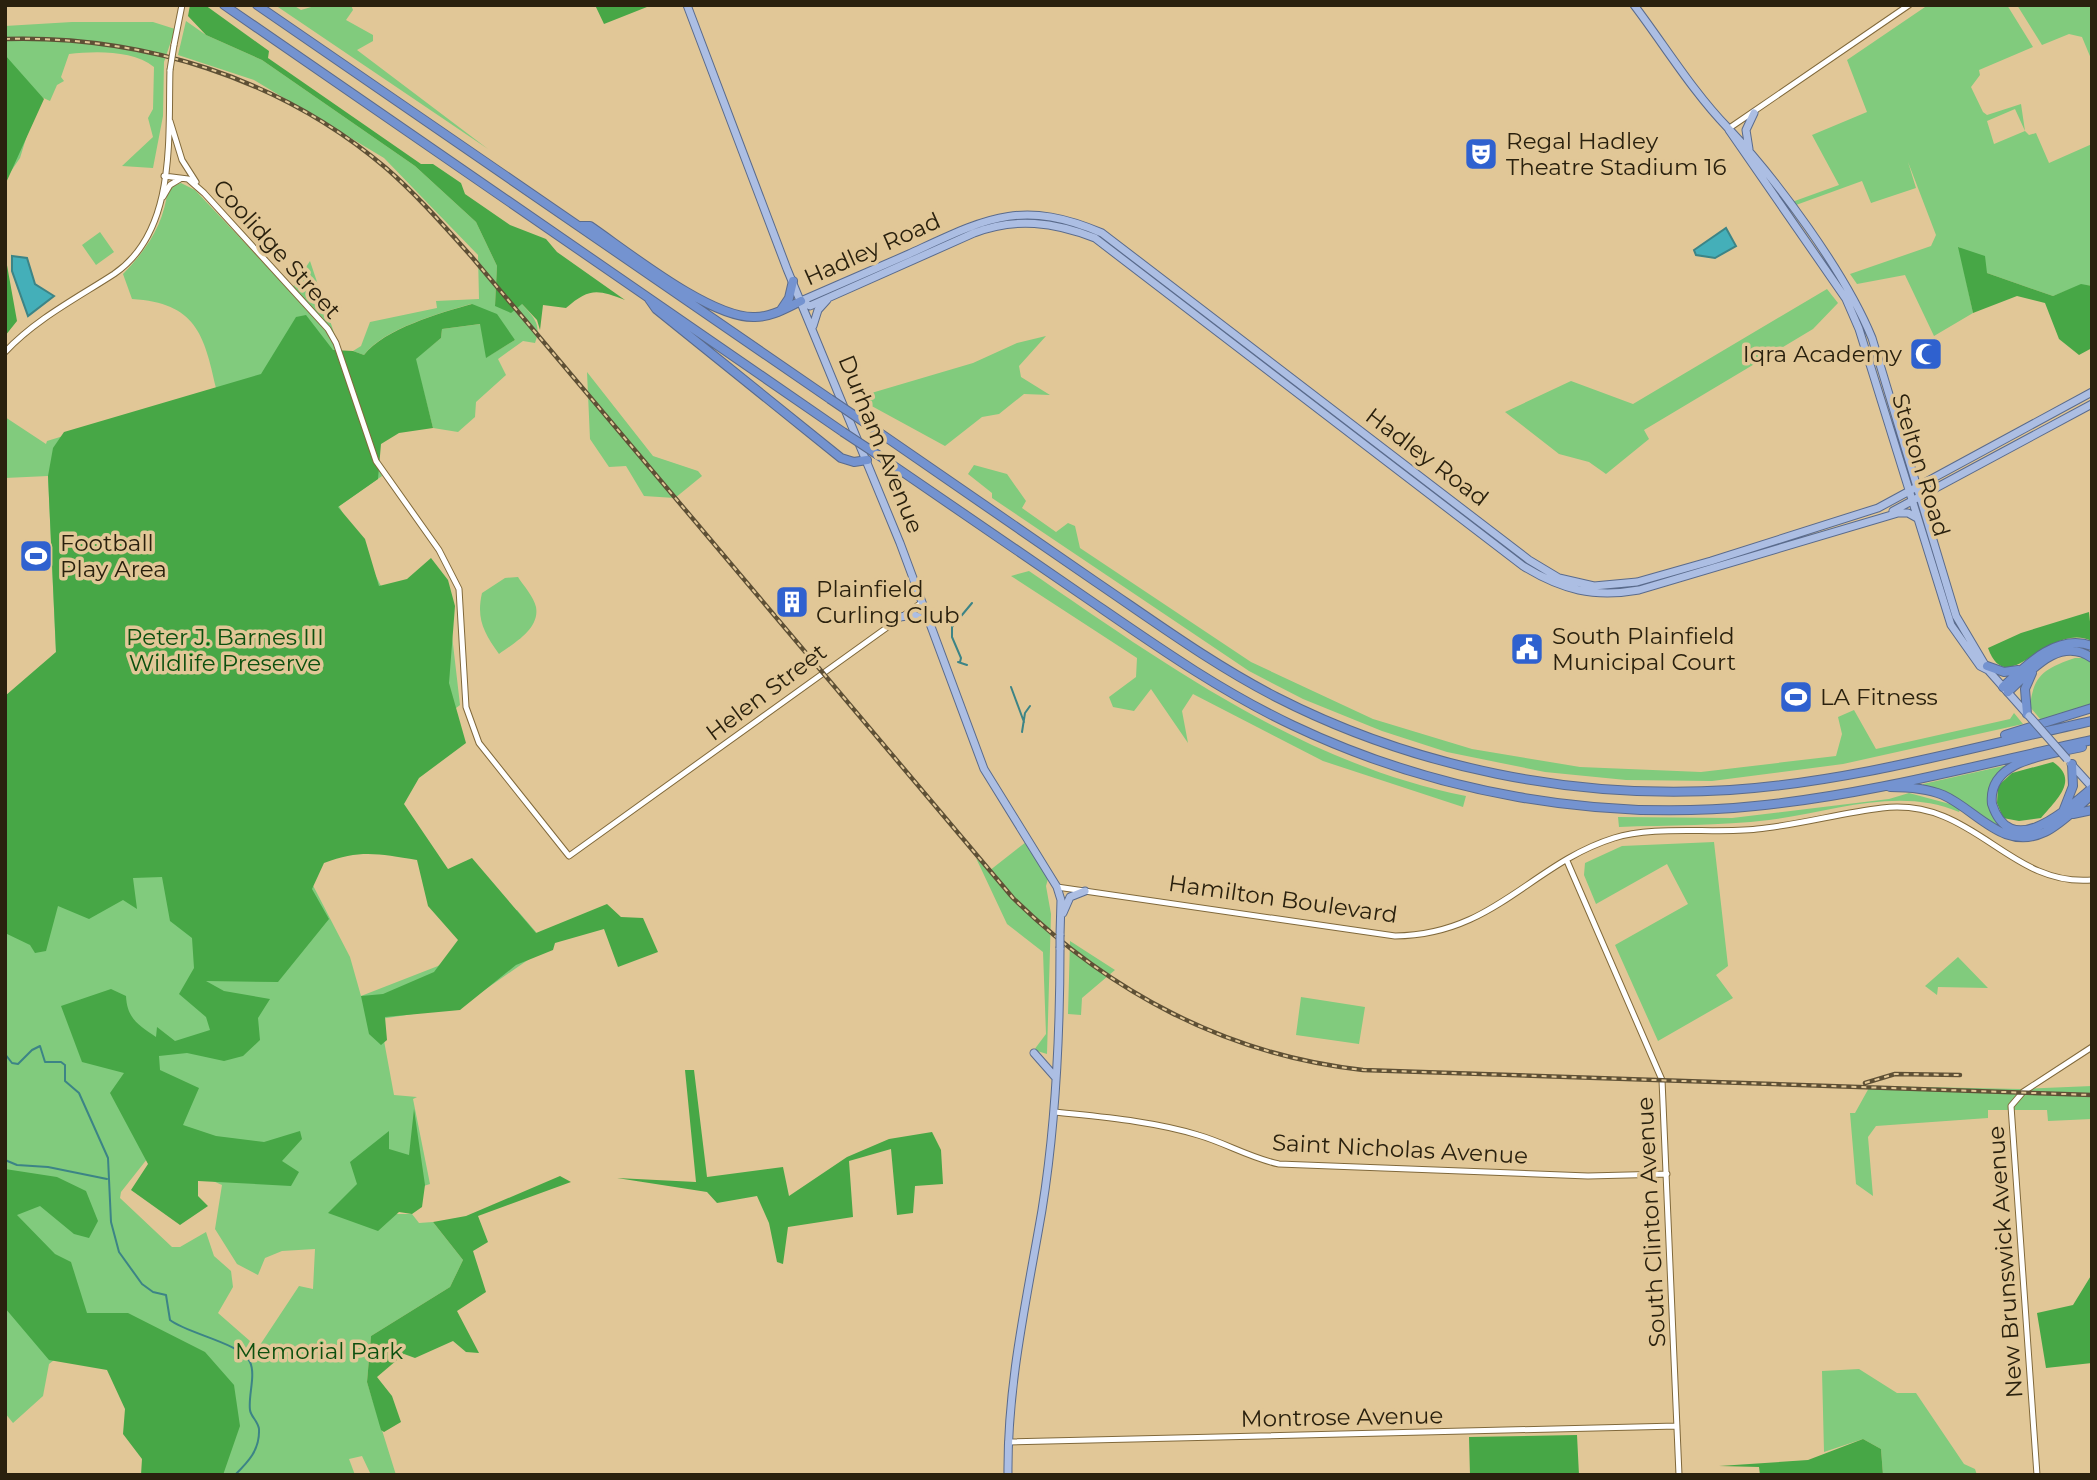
<svg xmlns="http://www.w3.org/2000/svg" width="2097" height="1480" viewBox="0 0 2097 1480" font-family="Montserrat,sans-serif">
	<style>
		.green { fill: #81cb7d; fill-rule: evenodd }
		.forest { fill: #47a746 }
		.water { fill: #44afb9; stroke: #3c8486; stroke-width: 2 }
		.lines { fill: none; stroke-linecap: round; stroke-linejoin: round }
		.stream { stroke: #3c8486; stroke-width: 2 }
		.minor-casing { stroke: #80693b; stroke-width: 7 }
		.major-casing { stroke: #5a6b8c; stroke-width: 9 }
		.highway-casing { stroke: #5a6b8c; stroke-width: 10 }
		.minor { stroke: #fff; stroke-width: 5 }
		.major { stroke: #acbee3; stroke-width: 7 }
		.highway { stroke: #7493d0; stroke-width: 8 }
		.rail-casing { stroke: #5e5035; stroke-width: 4.5 }
		.rail { stroke: #e1c797; stroke-width: 2; stroke-dasharray: 5; stroke-linecap: butt }
		.minor-bridge-casing { stroke: #80693b; stroke-width: 7; stroke-linecap: butt }
		.major-bridge-casing { stroke: #5a6b8c; stroke-width: 9; stroke-linecap: butt }
		.highway-bridge-casing { stroke: #5a6b8c; stroke-width: 10; stroke-linecap: butt }
		.minor-bridge { stroke: #fff; stroke-width: 5 }
		.major-bridge { stroke: #acbee3; stroke-width: 7 }
		.highway-bridge { stroke: #7493d0; stroke-width: 8 }
		.labels { text-anchor: middle; stroke-width: 7; stroke-linejoin: round; paint-order: stroke }
		.poi-label { font-size: 23px; fill: #2a210e; stroke: #e1c797; text-anchor: start }
		.street-label { font-size: 23px; fill: #2a210e; stroke: #e1c797 }
		.park-label { font-size: 23px; fill: #0c500f; stroke: #e1c797 }
	</style>
	<rect width="100%" height="100%" fill="#e1c797"/>
	<!-- green -->
	<path class="green" d="M275 5H293L301 10 318 5H351L353 10 346 20 373 35V41L357 50 488 149Z
		M1928 5H2007L2033 47 1979 70 1980 75 1971 87 1983 112 1987 115 2021 104 2025 131 2029 135 2036 133 2049 163 2092 144V286L2081 285 2053 296 1987 273 1959 247 1973 313 1934 336 1905 275 1857 284 1850 274 1931 246 1936 235 1908 162 1916 188 1871 203 1862 181 1796 205 1792 202 1839 185 1812 135 1867 112 1847 60ZM2015 109 2025 131 1994 144 1987 121Z
		M2017 5H2092V61L2082 37 2069 34 2042 45Z
		M186 21 206 35 262 60 415 166 476 222 497 266 495 306 522 304C534 318 542 324 535 343L523 341 498 359 506 375 476 402 475 417 458 432 433 428 415 359 441 338 442 329 481 324 487 357 515 340 471 304C440 313 383 329 364 355L353 351 361 346 370 322 437 308 436 301 479 299 478 255 384 158 254 80 178 55Z
		M72 22H153L175 29 164 62 163 116 153 168 122 166 153 137 148 118 153 109 154 67C133 50 95 51 69 54L61 77 64 81 57 85 50 101 39 96 20 158 5 180V26Z
		M181 183 195 190 290 291 310 261 382 476 339 506 391 605 446 583 460 705 317 815 275 812 350 957 361 996 438 966 517 910 548 946 460 1007 380 1019 394 1095 417 1097 413 1099 430 1184 335 1214H412L419 1223 433 1222 463 1260 450 1287 371 1336 367 1382 396 1475H371L362 1456 349 1459 355 1475H143L159 1433 114 1313 49 1364 43 1396 13 1423 5 1413V699L56 654 48 476 5 478V417L46 444 47 441 230 385 216 388C204 334 196 303 132 299L123 274C148 248 164 224 168 188ZM151 1154 222 1185 215 1229 237 1264 258 1275 265 1258 282 1251 315 1249 313 1289 299 1286 258 1348 218 1313 233 1287 231 1271 214 1256 206 1232 180 1247H172L120 1198 121 1192Z
		M100 232 114 252 96 265 82 245Z
		M1827 289 1838 303 1813 329 1644 430 1649 439 1606 474 1589 462 1559 454 1505 412 1571 381 1633 404Z
		M1046 336 1019 366 1021 377 1050 395 1024 394 999 414 982 417 945 446 868 404V394L973 363 1017 343Z
		M587 372 653 456 698 471 702 476 675 498 644 496 626 466 609 467 590 439Z
		M974 465 1007 474 1026 501 1022 508 1056 532 1068 523 1075 526 1080 548 1251 662 1373 719 1472 749 1580 767 1701 772 1836 756 1842 734 1838 717 1854 710 1876 749 2010 719 2014 713 2023 724 1843 764 1712 781 1626 780 1545 772 1447 752 1382 731 1303 699 1249 671 992 498V493L968 474Z
		M1029 571C1163 663 1303 764 1466 796L1463 807 1323 761 1193 694 1182 711 1188 743 1151 689 1134 711 1113 707 1109 697 1136 677 1137 658 1011 576Z
		M518 577C523 585 534 597 536 607 540 629 514 643 499 654 484 633 476 619 482 593L505 578Z
		M2075 658H2085L2092 663V704L2085 709 2041 720 2030 707C2033 674 2046 668 2075 658Z
		M2021 762C1980 777 1979 808 2012 833L1923 786V784Z
		M1909 793 1961 807 1959 812C1899 786 1831 812 1769 820 1720 826 1669 825 1619 827L1618 817 1732 818 1889 799Z
		M1026 842 1048 879 1046 886 1051 914 1047 1054 1034 1050 1046 1034 1043 952 1007 924 976 858 989 871Z
		M1714 842 1728 966 1716 975 1733 998 1658 1041 1615 945 1688 904 1667 864 1596 904 1584 875 1585 863 1622 846Z
		M1070 941 1115 970 1082 998 1081 1015 1068 1014Z
		M1958 957 1988 988 1938 987 1937 995 1925 986Z
		M1301 997 1365 1007 1359 1044 1296 1035Z
		M1870 1086 2021 1089 2092 1086V1119L2048 1121 2047 1110H1988V1118L1876 1126 1868 1137 1873 1196 1856 1184 1850 1113H1855Z
		M1859 1369 1897 1393H1916L1964 1464 1975 1469 1977 1475H1883L1881 1449 1863 1439 1824 1452 1822 1371Z"/>
	<!-- forest -->
	<path class="forest" d="M190 5H205L269 51 268 58 421 164H433L461 183 465 194 510 225 546 239 557 252 625 300C597 289 589 288 566 308L543 305 540 330 537 320 522 304 511 313 495 306 497 266 476 222 415 166 262 60 206 35 188 16Z
		M595 5H652L604 24Z
		M5 55 44 99 5 185Z
		M1958 247 1985 256 1987 273 2053 296 2081 284 2092 286V348L2079 355 2059 339 2045 303 2017 296 1973 313Z
		M5 254 17 321 5 336Z
		M472 304 497 314 515 340 486 358 480 324 442 329 441 338 416 359 433 428 399 433 381 444 378 479 338 507 365 539 379 586 407 579 431 558 448 580 455 606 449 683 466 743 419 778 404 804 448 869 472 858 536 933 607 904 621 917 643 918 658 952 618 967 604 929 555 943 553 950 516 965 460 1010 385 1017 387 1040 381 1045 369 1034 361 996 383 994 434 972 458 940 428 906 417 860C379 854 361 849 324 863L312 889 329 919 278 982 206 981 224 991 270 999 258 1018 260 1040 243 1056 224 1061 187 1053 159 1056 160 1070 199 1088 183 1125 216 1136 264 1142 300 1131 302 1139 282 1161 299 1172 291 1186 198 1181V1196L208 1206 180 1225 131 1190 148 1164 110 1093 124 1073 82 1062 61 1006 111 989 126 996C127 1018 138 1025 156 1037L157 1027 175 1041 210 1030 206 1017 179 994 194 968 192 938 170 921 162 877 133 878 137 909 123 900 89 919 58 906 46 951 35 953 30 945 5 933V696L56 652 48 476 53 448 64 432 261 374 296 317 306 315 333 350 353 351 364 355C384 329 440 313 472 304Z
		M2089 612 2092 641C2047 620 2008 703 1988 648L2021 633Z
		M2053 762C2080 780 2056 800 2041 818L2019 821 2003 818 1997 803 1998 786 2012 773Z
		M685 1070H694L707 1177 783 1167 789 1196 847 1157 889 1139 932 1132 941 1150 943 1184 915 1186 913 1213 897 1215 891 1149 849 1161 853 1217 788 1227 783 1264 777 1262 769 1223 757 1196 717 1203 707 1192 617 1178 696 1182Z
		M414 1109 425 1185 422 1207 412 1214 399 1212 378 1231 328 1213 357 1184 350 1162 389 1131V1149L409 1155Z
		M5 1169 57 1177 86 1191 98 1221 89 1238 74 1234 40 1206 17 1215 55 1254 71 1262 87 1313H128L205 1352 234 1385 240 1426 223 1475H141L142 1459 123 1434 125 1409 107 1370 49 1360 5 1308Z
		M560 1176 571 1182 478 1216 488 1242 473 1251 486 1292 457 1311 479 1353 466 1352 453 1341 415 1358 404 1354 377 1377 392 1396 401 1422 384 1432 381 1430 367 1382 371 1336 450 1287 463 1260 433 1222 466 1216Z
		M2092 1274V1363L2046 1368 2037 1313 2073 1305Z
		M1577 1435 1579 1475H1470L1469 1437Z
		M1863 1439 1881 1449 1883 1475H1760L1759 1467 1719 1466 1808 1460Z"/>
	<!-- water -->
	<path class="water" d="M1726 228 1736 246 1715 258 1696 255 1694 250Z
		M12 256 27 258 35 284 54 296 28 316 12 271Z"/>
	<g class="lines">
		<!-- stream -->
		<path class="stream" d="M958 662 967 665
			M960 662 961 658 952 637V627L972 603
			M1011 687 1024 722
			M1022 732 1025 713 1030 706
			M5 1054 12 1063 18 1064 32 1050 40 1046 45 1062H61L65 1065V1081L79 1093 108 1158 111 1222 119 1252 142 1284 153 1292 166 1295 170 1320C188 1334 241 1343 250 1362 256 1375 248 1396 250 1410 251 1417 258 1421 259 1429 260 1450 248 1462 235 1475
			M5 1160 17 1165 48 1167 107 1179"/>
		<defs>
			<path id="minor" d="M174 45 182 5
				M170 121 182 160 196 182
				M1728 129 1909 5
				M164 176 188 179 204 193 328 329 336 343 376 461 439 550 459 589 466 707 479 743 569 856 921 603
				M163 197 170 185 180 179
				M5 352C36 319 77 298 114 274 177 231 168 137 170 70
				M1567 861 1662 1080 1679 1475
				M1057 887 1395 936C1494 935 1531 864 1614 838 1653 825 1714 834 1757 829 1799 825 1840 813 1882 808 1974 797 2008 887 2092 880
				M1054 1112C1101 1117 1153 1121 1198 1135 1226 1143 1250 1158 1279 1164L1588 1176 1667 1174
				M1008 1442 1677 1426
				M2037 1475 2011 1106 2023 1092 2092 1047"/>
			<path id="major" d="M687 5 787 269 900 543 984 769 1057 887 1061 900 1060 935
				M1634 5C1665 46 1693 92 1728 128 1777 180 1845 272 1872 338L1956 616 1988 670
				M1729 130 1846 299 1859 329 1951 625 1980 666 1988 670 2027 714
				M1749 149 1746 130 1754 113
				M801 301C837 285 873 270 909 254 985 219 1020 198 1102 233L1529 560 1559 578 1594 586 1637 582 1711 561 1878 508 2092 392
				M801 301 810 306 974 233C1015 217 1054 222 1095 238L1523 566C1562 590 1594 598 1639 590L1898 513H1908L1917 518
				M813 326 818 310 827 300
				M1893 511 2092 404
				M900 617 914 615 929 622
				M2071 764 2092 787
				M1063 913 1070 897 1085 891
				M1034 1053 1056 1078
				M1008 1475C1007 1385 1027 1298 1042 1210 1056 1123 1060 1036 1060 948"/>
			<path id="highway" d="M224 5 843 432
				M257 5 830 399
				M581 226H590C628 252 711 319 755 317 772 317 786 308 801 301
				M649 299 656 309 841 458 854 462 867 460
				M781 310 789 298 793 281
				M864 422C941 475 1018 529 1096 582 1155 622 1212 664 1276 697 1415 768 1575 800 1730 790 1852 782 1973 747 2092 721
				M878 455C947 502 1016 549 1085 597 1152 643 1218 690 1292 725 1435 793 1598 822 1755 806 1868 795 1981 764 2092 740
				M1987 666 2004 672 2018 670
				M2003 687C2026 665 2057 633 2092 646
				M2008 692C2030 672 2059 635 2092 658
				M2027 714 2025 689 2032 673
				M2005 735 2092 708
				M2082 747C2050 755 1987 759 1992 804 2011 862 2067 809 2092 788
				M1890 787C1908 787 1926 788 1943 795 1977 810 2003 852 2045 832 2063 823 2077 807 2092 795
				M2064 809 2073 786 2072 764
				M2073 814 2092 810"/>
		</defs>
		<!-- minor casing -->
		<use href="#minor" class="minor-casing"/>
		<!-- major casing -->
		<use href="#major" class="major-casing"/>
		<!-- highway casing -->
		<use href="#highway" class="highway-casing"/>
		<!-- minor -->
		<use href="#minor" class="minor"/>
		<!-- major -->
		<use href="#major" class="major"/>
		<!-- highway -->
		<use href="#highway" class="highway"/>
		<defs>
			<path id="rail" d="M5 39C142 35 280 78 386 168 417 195 444 226 471 256L1013 898C1109 992 1227 1055 1363 1070L2092 1095
				M1865 1083 1895 1074 1960 1075"/>
		</defs>
		<!-- rail casing -->
		<use href="#rail" class="rail-casing"/>
		<!-- rail -->
		<use href="#rail" class="rail"/>
		<defs>
			<path id="minor-bridge" d="M170 70 174 45"/>
			<path id="major-bridge" d="M2029 716 2067 759
				M1060 948V935"/>
			<path id="highway-bridge" d="M830 399 864 422
				M843 432 878 455"/>
		</defs>
		<!-- minor-bridge casing -->
		<use href="#minor-bridge" class="minor-bridge-casing"/>
		<!-- major-bridge casing -->
		<use href="#major-bridge" class="major-bridge-casing"/>
		<!-- highway-bridge casing -->
		<use href="#highway-bridge" class="highway-bridge-casing"/>
		<!-- minor-bridge -->
		<use href="#minor-bridge" class="minor-bridge"/>
		<!-- major-bridge -->
		<use href="#major-bridge" class="major-bridge"/>
		<!-- highway-bridge -->
		<use href="#highway-bridge" class="highway-bridge"/>
	</g>
	<!-- icons -->
	<defs>
		<symbol id="theatre-square" viewBox="-11 -11 22 22"><rect x="-9" y="-9" width="18" height="18" rx="4" fill="#2f61cf" stroke="#e1c797"/><path d="M-5-5.5Q0-4 5-5.5V0Q5 5 0 6Q-5 5-5 0ZM-3.3-2.5H-1v1.5H-3.3ZM1-2.5H3.3v1.5H1ZM-2.8 1Q0 5.5 2.8 1Z" fill="#fff"/></symbol>
		<symbol id="mosque-square" viewBox="-11 -11 22 22"><rect x="-9" y="-9" width="18" height="18" rx="4" fill="#2f61cf" stroke="#e1c797"/><path d="M3.5-4.9A6 6 0 1 0 3.5 4.9A5 5 0 1 1 3.5-4.9Z" fill="#fff"/></symbol>
		<symbol id="stadium-square" viewBox="-11 -11 22 22"><rect x="-9" y="-9" width="18" height="18" rx="4" fill="#2f61cf" stroke="#e1c797"/><path d="M0-5a6.5 5 0 1 0 0 10a6.5 5 0 1 0 0-10ZM-3.5-1.8h7v3.6h-7Z" fill="#fff"/></symbol>
		<symbol id="building-square" viewBox="-11 -11 22 22"><rect x="-9" y="-9" width="18" height="18" rx="4" fill="#2f61cf" stroke="#e1c797"/><path d="M-4-6H4V6H1V3H-1V6H-4ZM-2.5-4.3h1.7v1.8h-1.7ZM.8-4.3h1.7v1.8H.8ZM-2.5-1h1.7V.8h-1.7ZM.8-1h1.7V.8H.8Z" fill="#fff"/></symbol>
		<symbol id="civic-square" viewBox="-11 -11 22 22"><rect x="-9" y="-9" width="18" height="18" rx="4" fill="#2f61cf" stroke="#e1c797"/><path d="M-.6-6.5H3V-4.5H.6V-3L4-1V1h2V6H-6V1h2V-1L-.6-3ZM-1.2 2.5V6h2.4V2.5Z" fill="#fff"/></symbol>
	</defs>
	<g fill-rule="evenodd">
		<use href="#theatre-square" x="1462" y="135" width="38" height="38"/>
		<use href="#mosque-square" x="1907" y="335" width="38" height="38"/>
		<use href="#stadium-square" x="17" y="537" width="38" height="38"/>
		<use href="#building-square" x="773" y="583" width="38" height="38"/>
		<use href="#civic-square" x="1508" y="630" width="38" height="38"/>
		<use href="#stadium-square" x="1777" y="678" width="38" height="38"/>
	</g>
	<g class="labels">
		<!-- poi labels -->
		<g class="poi-label">
			<text x="1506" y="149">Regal Hadley<tspan x="1506" dy="26">Theatre Stadium 16</tspan></text>
			<text x="1902" y="362" text-anchor="end">Iqra Academy</text>
			<text x="60" y="551">Football<tspan x="60" dy="26">Play Area</tspan></text>
			<text x="816" y="597">Plainfield<tspan x="816" dy="26">Curling Club</tspan></text>
			<text x="1552" y="644">South Plainfield<tspan x="1552" dy="26">Municipal Court</tspan></text>
			<text x="1820" y="705">LA Fitness</text>
		</g>
		<!-- street labels -->
		<g class="street-label">
			<text transform="translate(277 249) rotate(48)" y="8">Coolidge Street</text>
			<text transform="translate(872 249) rotate(-24)" y="8">Hadley Road</text>
			<text transform="translate(881 444) rotate(68)" y="8">Durham Avenue</text>
			<text transform="translate(1427 457) rotate(37)" y="8">Hadley Road</text>
			<text transform="translate(1921 465) rotate(73)" y="8">Stelton Road</text>
			<text transform="translate(766 692) rotate(-37)" y="8">Helen Street</text>
			<text transform="translate(1283 899) rotate(8)" y="8">Hamilton Boulevard</text>
			<text transform="translate(1400 1149) rotate(3)" y="8">Saint Nicholas Avenue</text>
			<text transform="translate(1651 1222) rotate(-93)" y="8">South Clinton Avenue</text>
			<text transform="translate(2005 1262) rotate(-94)" y="8">New Brunswick Avenue</text>
			<text transform="translate(1342 1417) rotate(-1)" y="8">Montrose Avenue</text>
		</g>
		<!-- park labels -->
		<g class="park-label">
			<text x="225" y="645">Peter J. Barnes III<tspan x="225" dy="26">Wildlife Preserve</tspan></text>
			<text x="319" y="1359">Memorial Park</text>
		</g>
	</g>
	<!-- border -->
	<rect width="2097" height="1480" fill="none" stroke="#2a210e" stroke-width="14"/>
</svg>
